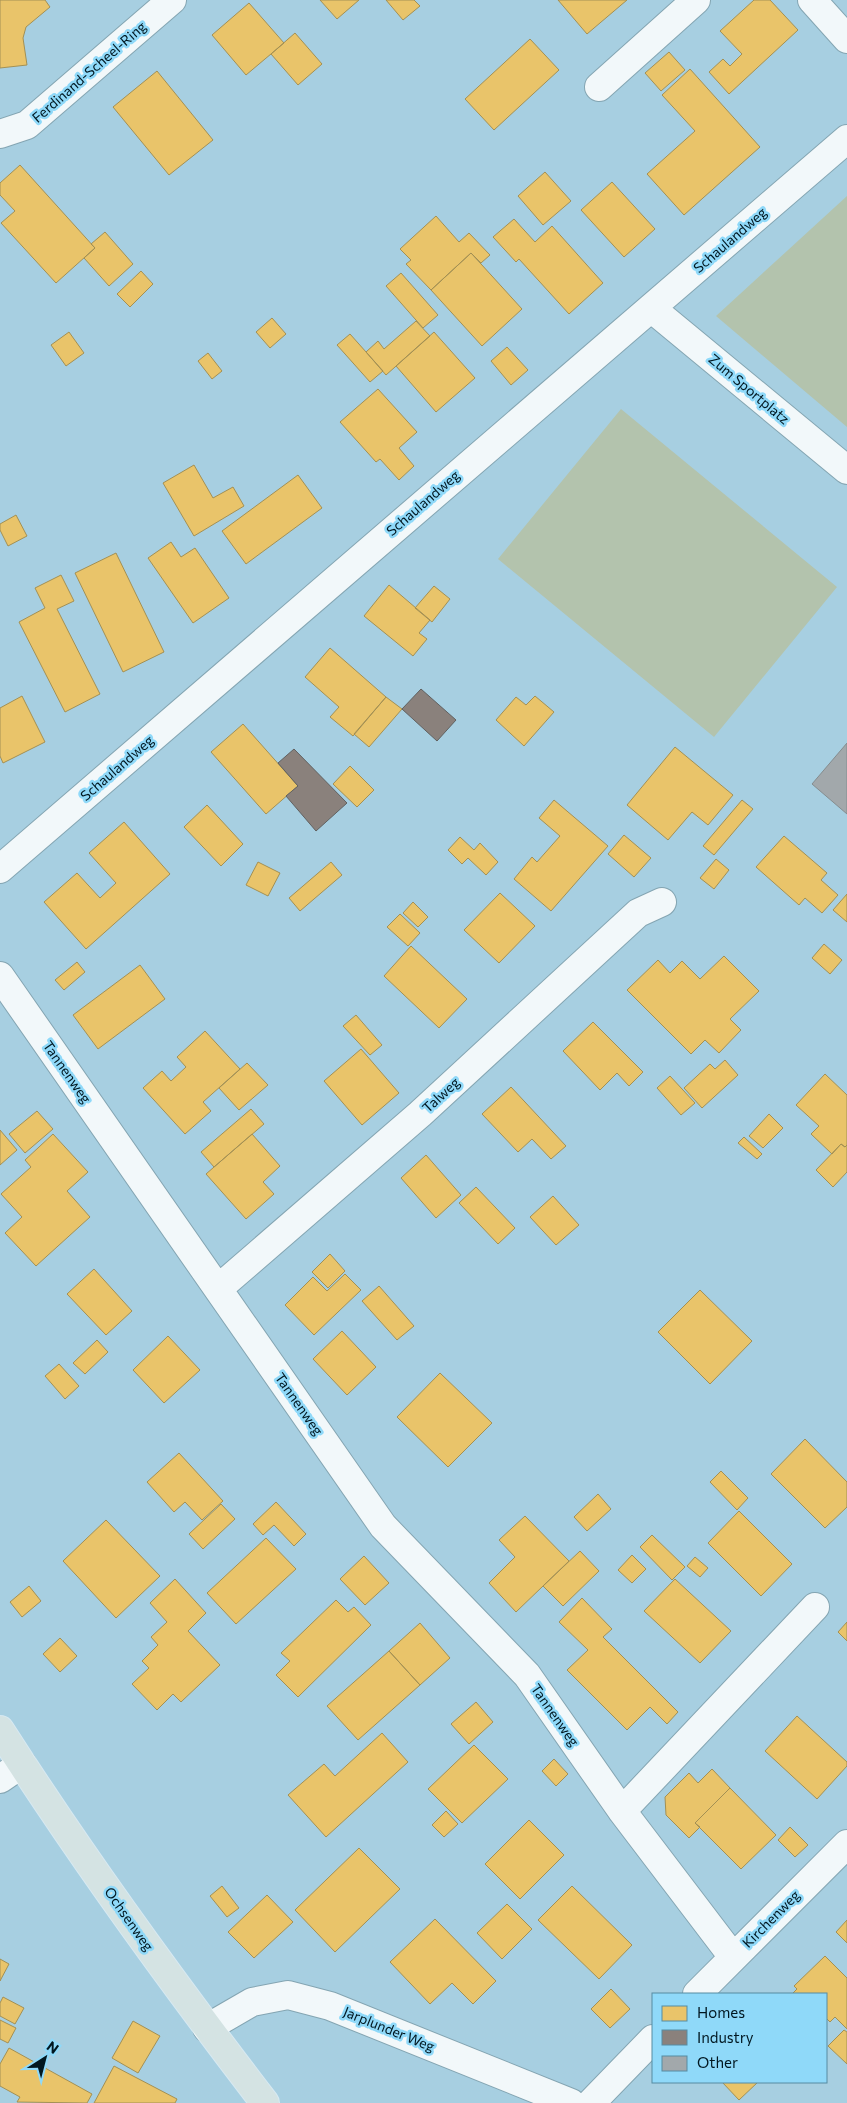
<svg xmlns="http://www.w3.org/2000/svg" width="847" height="2103" viewBox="0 0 847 2103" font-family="Commissioner,sans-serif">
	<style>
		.green { fill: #b3c3ad }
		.homes { fill: #e9c46a; stroke: #a39054 }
		.industry { fill: #8a817c; stroke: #616160 }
		.building { fill: #a2a8ab; stroke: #858c8e }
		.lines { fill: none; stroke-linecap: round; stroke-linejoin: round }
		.minor-casing { stroke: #84a5b2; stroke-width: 30 }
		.major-casing { stroke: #d7e9f2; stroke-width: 30 }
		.minor { stroke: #f2f8fa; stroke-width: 28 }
		.major { stroke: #d4e3e3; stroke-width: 28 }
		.labels { text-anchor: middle; stroke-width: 5; stroke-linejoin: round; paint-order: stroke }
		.street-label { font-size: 14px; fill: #011720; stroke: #8fd9f9 }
	</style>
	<rect width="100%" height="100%" fill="#a7cfe1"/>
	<!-- green -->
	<path class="green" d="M847 196V427L716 316Z
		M621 409 837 587 714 737 498 559Z"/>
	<!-- homes -->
	<path class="homes" d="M0 0H45L50 7 26 27 23 38 27 65 0 68Z
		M320 0H359L337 19Z
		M386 0H414L420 6 403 20Z
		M558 0H627L587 34Z
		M754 0H770L798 30 729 94 709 72 723 59 730 66 742 54 720 31Z
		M249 3 284 43 246 75 212 35Z
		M295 33 322 64 298 85 271 54Z
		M530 39 559 70 494 130 465 99Z
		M669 52 685 70 661 91 645 73Z
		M690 69 760 147 684 215 647 174 695 131 662 95Z
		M157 71 213 140 169 175 113 107Z
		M20 165 95 248 56 283 1 223 15 211 0 195V183Z
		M545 172 571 201 543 225 518 196Z
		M612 182 655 229 624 257 581 210Z
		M436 216 459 242 469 233 490 255 481 263 471 253 431 290 406 264 411 260 400 249Z
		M514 219 535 242 552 226 603 283 569 314 519 259 516 262 493 237Z
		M105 232 133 264 109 286 84 258 95 248 91 244Z
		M471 253 522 309 482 346 431 290Z
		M141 271 153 284 130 307 117 294Z
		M401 273 438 315 423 328 386 286Z
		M272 318 286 334 270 348 256 332Z
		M416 321 430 336 386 375 366 352 378 341 384 349Z
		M69 332 84 353 66 366 51 345Z
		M434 332 475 378 436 412 396 366Z
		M350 334 383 371 370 382 337 345Z
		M507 347 528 370 511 385 491 361Z
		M208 353 222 371 212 379 198 361Z
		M378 389 417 432 399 448 414 466 399 480 380 459 376 462 340 422Z
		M194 465 213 498 233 487 244 506 194 536 163 483Z
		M298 475 322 508 246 564 222 531Z
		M16 515 27 536 8 546 0 530V524Z
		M171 542 181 557 195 548 229 598 193 623 148 558Z
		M116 553 164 652 123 672 75 573Z
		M61 575 74 601 57 609 100 694 65 712 19 622 45 608 35 588Z
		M389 585 430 620 419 633 427 639 413 656 364 616Z
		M434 586 450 599 432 622 415 608Z
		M330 648 386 697 353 736 330 717 339 707 305 677Z
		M22 696 45 742 3 763 0 756V708Z
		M535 696 554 712 524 746 496 720 516 697 526 705Z
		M386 697 402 709 369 747 354 734Z
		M243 724 298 786 266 814 211 752Z
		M675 747 733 795 708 825 692 812 668 840 627 805Z
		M350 766 374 790 357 807 333 784Z
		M554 800 608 846 551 911 514 879 532 857 537 862 560 836 539 818Z
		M742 800 753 809 714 855 703 846Z
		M207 805 243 844 221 866 184 827Z
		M124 822 170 874 86 949 44 902 77 873 100 898 116 883 89 853Z
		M624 835 651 858 634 877 608 854Z
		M784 836 827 873 821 880 838 895 822 913 805 898 799 905 756 867Z
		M460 837 474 850 480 843 498 862 486 875 468 858 462 864 448 850Z
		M716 859 729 870 714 889 700 878Z
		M258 862 280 873 268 896 246 885Z
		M331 862 342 875 300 911 289 898Z
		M500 893 535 926 499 963 464 930Z
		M847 894V922L833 910Z
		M413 902 428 917 418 927 403 913Z
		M400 914 420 933 408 946 387 927Z
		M824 944 842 960 830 974 812 958Z
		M411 946 467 999 439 1028 384 976Z
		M724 956 759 991 730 1019 741 1030 719 1053 705 1040 691 1054 627 990 658 960 670 973 682 961 700 979Z
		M77 962 85 972 64 990 55 980Z
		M140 965 165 999 98 1049 73 1015Z
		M356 1015 382 1045 370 1055 343 1026Z
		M593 1022 643 1072 629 1086 617 1073 600 1090 563 1051Z
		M205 1031 240 1069 203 1102 211 1111 185 1134 143 1088 162 1071 171 1081 186 1067 177 1057Z
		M361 1049 399 1093 362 1125 324 1081Z
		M725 1060 738 1075 702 1108 684 1088 710 1064 715 1069Z
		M247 1063 268 1085 239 1110 219 1088Z
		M825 1074 847 1095V1145L845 1147 841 1144 832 1154 811 1134 819 1126 796 1105Z
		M670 1076 695 1103 681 1115 657 1088Z
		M511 1087 566 1146 551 1159 532 1139 518 1152 482 1114Z
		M251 1109 264 1124 214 1167 201 1152Z
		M37 1111 53 1129 25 1153 9 1134Z
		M769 1114 783 1128 763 1148 749 1136Z
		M0 1130 17 1150 0 1165Z
		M53 1134 88 1172 67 1191 90 1217 36 1266 5 1233 22 1217 1 1194 31 1167 25 1160Z
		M252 1134 280 1166 263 1182 274 1194 246 1219 206 1174Z
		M744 1137 762 1154 757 1159 738 1143Z
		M841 1144 845 1147 847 1145V1172L833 1187 816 1170Z
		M426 1155 461 1195 436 1218 401 1178Z
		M476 1187 515 1228 498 1244 459 1203Z
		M553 1196 579 1225 556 1245 530 1217Z
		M330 1254 345 1271 328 1288 312 1272Z
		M94 1269 132 1311 106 1335 67 1294Z
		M345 1274 361 1290 314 1335 285 1305 313 1277 327 1291Z
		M379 1286 414 1326 397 1340 362 1301Z
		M700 1290 752 1341 710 1384 658 1332Z
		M342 1331 376 1367 347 1395 313 1359Z
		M168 1336 200 1370 164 1403 133 1370Z
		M97 1340 108 1352 85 1374 73 1363Z
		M59 1364 79 1386 65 1399 45 1376Z
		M440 1373 492 1423 448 1467 397 1417Z
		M805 1439 847 1482V1507L825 1528 771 1474Z
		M179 1453 223 1501 202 1520 185 1502 174 1512 147 1482Z
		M721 1471 748 1498 737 1510 710 1482Z
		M598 1494 611 1509 587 1531 574 1517Z
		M276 1502 306 1534 294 1546 274 1525 263 1535 253 1524Z
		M221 1504 235 1519 203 1549 189 1534Z
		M739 1511 792 1564 761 1596 708 1543Z
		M525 1516 569 1561 516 1612 489 1583 515 1557 499 1540Z
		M106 1520 160 1576 116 1618 63 1561Z
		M652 1535 685 1567 672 1580 640 1547Z
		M266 1538 296 1569 236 1624 207 1593Z
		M580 1551 599 1571 563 1606 543 1586Z
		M632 1555 646 1569 632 1583 618 1570Z
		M364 1556 389 1583 365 1605 340 1579Z
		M695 1557 708 1568 700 1577 687 1566Z
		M175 1579 206 1613 188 1631 220 1665 181 1702 173 1694 157 1710 132 1684 149 1668 142 1661 158 1645 151 1637 167 1622 150 1603Z
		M675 1579 731 1631 700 1663 644 1611Z
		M29 1586 41 1601 22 1617 10 1602Z
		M582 1598 612 1629 603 1637 678 1712 667 1724 650 1707 627 1730 567 1670 588 1650 559 1622Z
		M336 1600 348 1612 354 1607 371 1625 298 1697 276 1675 290 1661 281 1653Z
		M847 1622V1641L838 1632Z
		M420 1623 450 1658 420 1685 389 1651Z
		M60 1638 77 1656 60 1672 43 1654Z
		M389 1651 420 1685 358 1740 327 1706Z
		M476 1702 493 1722 469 1744 451 1724Z
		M797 1716 847 1762V1766L817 1799 765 1751Z
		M382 1733 408 1762 326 1837 288 1795 324 1764 335 1776Z
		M474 1745 508 1779 462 1823 428 1789Z
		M554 1759 568 1774 556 1786 542 1771Z
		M712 1769 730 1788 695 1823 700 1827 689 1838 666 1815 665 1797 689 1773 698 1783Z
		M730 1788 776 1835 741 1869 695 1823Z
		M446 1811 458 1824 444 1837 432 1825Z
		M529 1820 564 1855 520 1899 485 1864Z
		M790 1827 808 1845 795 1857 778 1840Z
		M359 1848 400 1889 335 1952 295 1910Z
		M222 1886 239 1908 227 1917 210 1896Z
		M572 1886 632 1945 599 1979 538 1920Z
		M267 1895 293 1922 254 1958 228 1932Z
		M507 1904 532 1929 502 1959 477 1933Z
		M435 1919 496 1981 473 2004 452 1983 430 2004 390 1962Z
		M847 1920V1943L836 1932Z
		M825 1956 847 1978V2029L835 2017 830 2022 826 2018V1994H792L797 1989 794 1986Z
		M0 1959 9 1964 0 1981Z
		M611 1989 630 2009 610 2028 591 2009Z
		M3 1997 24 2008 15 2024 0 2016V2003Z
		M0 2020 16 2028 8 2043 0 2039Z
		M133 2021 160 2036 138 2073 112 2058Z
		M844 2030 847 2032V2064L828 2046Z
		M9 2048 92 2094 87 2103 17 2102 20 2097 0 2086V2064Z
		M114 2066 177 2099 175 2103H94Z
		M722 2082H758L739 2100Z"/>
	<!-- industry -->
	<path class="industry" d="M421 689 456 720 437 741 402 709Z
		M294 749 347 803 316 831 286 796 298 786 278 763Z"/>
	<!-- building -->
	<path class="building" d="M847 743V814L812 784Z"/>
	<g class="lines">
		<defs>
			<path id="minor" d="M812 0 847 39
				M599 87 696 0
				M0 134 27 125 172 0
				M651 308 847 470
				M0 869 847 139
				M0 976 383 1526 527 1675 622 1811 733 1957
				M219 1288 420 1114 638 913 662 902
				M0 1779 22 1764
				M622 1811 815 1607
				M697 1994 847 1844
				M207 2028 252 2002 288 1995 330 2006 571 2103
				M591 2103 653 2039"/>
			<path id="major" d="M0 1730C82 1858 172 1982 265 2103"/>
		</defs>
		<!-- minor casing -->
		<use href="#minor" class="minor-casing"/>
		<!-- major casing -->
		<use href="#major" class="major-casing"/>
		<!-- minor -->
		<use href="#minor" class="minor"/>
		<!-- major -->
		<use href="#major" class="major"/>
	</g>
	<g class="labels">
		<!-- street labels -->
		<g class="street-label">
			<text transform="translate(89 72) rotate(-41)" y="5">Ferdinand-Scheel-Ring</text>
			<text transform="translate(730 240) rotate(-41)" y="5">Schaulandweg</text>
			<text transform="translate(749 389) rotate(40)" y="5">Zum Sportplatz</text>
			<text transform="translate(423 503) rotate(-41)" y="5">Schaulandweg</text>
			<text transform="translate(117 768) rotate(-41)" y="5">Schaulandweg</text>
			<text transform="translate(67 1072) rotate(55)" y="5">Tannenweg</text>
			<text transform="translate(441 1095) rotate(-43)" y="5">Talweg</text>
			<text transform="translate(299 1404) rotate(55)" y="5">Tannenweg</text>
			<text transform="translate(555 1715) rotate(55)" y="5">Tannenweg</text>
			<text transform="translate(129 1919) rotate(55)" y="5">Ochsenweg</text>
			<text transform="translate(771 1919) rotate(-45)" y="5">Kirchenweg</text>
			<text transform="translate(389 2029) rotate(22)" y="5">Jarplunder Weg</text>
		</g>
	</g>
	<!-- legend -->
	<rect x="652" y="1993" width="175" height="90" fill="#8fd9f9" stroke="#568ba2"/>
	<rect x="662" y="2006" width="25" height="15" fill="#e9c46a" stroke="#568ba2"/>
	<text x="697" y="2018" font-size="15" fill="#011720">Homes</text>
	<rect x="662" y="2030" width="25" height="15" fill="#8a817c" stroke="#568ba2"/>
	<text x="697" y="2043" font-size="15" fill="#011720">Industry</text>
	<rect x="662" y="2056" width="25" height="15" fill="#a2a8ab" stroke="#568ba2"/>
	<text x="697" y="2068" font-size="15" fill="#011720">Other</text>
	<!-- north arrow -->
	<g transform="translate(45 2058) rotate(36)" stroke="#8fd9f9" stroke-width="4" paint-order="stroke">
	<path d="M0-4L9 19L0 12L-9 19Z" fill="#011720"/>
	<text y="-8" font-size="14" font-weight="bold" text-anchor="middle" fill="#011720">N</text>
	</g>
</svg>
